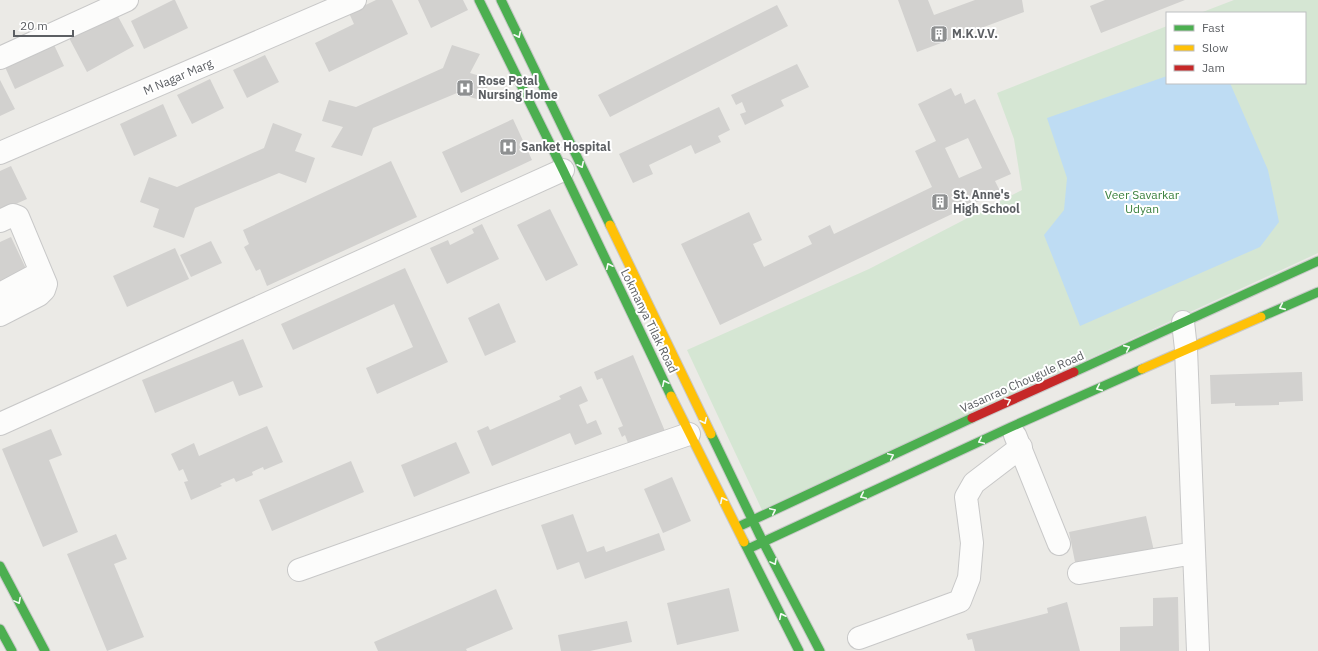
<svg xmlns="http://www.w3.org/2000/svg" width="1318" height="651" viewBox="0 0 1318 651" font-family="'IBM Plex Sans',sans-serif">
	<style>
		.green { fill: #d5e6d3 }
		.water { fill: #bedcf3 }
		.building { fill: #d2d1cf; fill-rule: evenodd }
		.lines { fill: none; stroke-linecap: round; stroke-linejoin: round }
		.street-casing { stroke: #c8c8c8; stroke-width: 24 }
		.fast-casing { stroke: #c8c8c8; stroke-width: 11 }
		.slow-casing { stroke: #c8c8c8; stroke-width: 11 }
		.jam-casing { stroke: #c8c8c8; stroke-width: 11 }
		.street { stroke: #fcfcfb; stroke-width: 22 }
		.fast { stroke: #4caf50; stroke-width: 9 }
		.slow { stroke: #ffc107; stroke-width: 9 }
		.jam { stroke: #c62828; stroke-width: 9 }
		.oneway { stroke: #f6fbf6 }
		.labels { text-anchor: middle; stroke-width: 4; stroke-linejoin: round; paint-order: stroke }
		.poi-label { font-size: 12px; font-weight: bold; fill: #5c5f63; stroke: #fff; text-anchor: start }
		.street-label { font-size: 12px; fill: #5c5f63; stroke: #fff }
		.park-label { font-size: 12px; fill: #3c823f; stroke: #fff }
	</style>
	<rect width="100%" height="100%" fill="#ebeae6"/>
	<!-- green -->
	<path class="green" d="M1234 0H1318V253L762 510 687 350 869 269 1022 190 1014 139 997 93 1167 26V83H1305V13H1200Z"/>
	<!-- water -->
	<path class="water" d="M1167 76V83H1230L1268 170 1279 222 1260 247 1080 326 1044 235 1064 210 1067 178 1047 118Z"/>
	<!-- building -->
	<path class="building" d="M173 0H175L188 28 144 49 131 21Z
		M376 0H392L408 34 329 72 315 43 354 24 349 13Z
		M418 0H463L468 10 431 28Z
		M898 0H928L934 15 975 0H1022L1024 12 917 52Z
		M1105 0H1185L1101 33 1090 6Z
		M777 5 788 26 610 117 598 95Z
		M115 11 134 46 87 72 68 36Z
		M47 30 64 66 15 89 0 56Z
		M452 45 480 54 470 73 490 79 483 101 457 93 373 128 362 156 331 147 343 127 322 121 329 100 356 107 443 68Z
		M265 55 279 82 247 98 233 70Z
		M797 64 809 87 781 100 784 106 745 125 740 114 746 112 742 102 736 105 731 95Z
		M210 79 224 108 192 124 177 95Z
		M0 80 15 109 0 116Z
		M951 88 955 96 961 93 965 104 975 99 1011 174 995 181 1000 191 720 325 681 244 749 212 762 240 753 244 764 267 812 244 808 236 830 225 834 234 932 187 915 151 936 141 918 104ZM968 138 982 168 959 178 945 148Z
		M163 104 177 136 134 156 120 124Z
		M719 107 730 130 718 136 721 142 695 154 691 145 649 165 653 174 633 183 619 154Z
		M513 119 532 160 461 193 442 152Z
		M273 123 302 134 295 151 315 158 306 183 279 173 195 208 184 238 153 227 159 209 140 202 149 177 177 187 264 148Z
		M391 161 417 217 267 286 260 269 256 271 244 247 249 244 243 230Z
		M11 166 27 199 0 211V171Z
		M550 209 578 265 546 281 517 225Z
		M482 224 499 259 447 284 430 248 448 240 450 245 474 233 472 229Z
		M11 237 28 273 0 285V242Z
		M211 241 222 263 191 277 180 255Z
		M175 248 189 279 127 307 113 276Z
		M405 268 448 362 377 394 366 368 413 347 394 304 293 350 281 324Z
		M499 303 516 342 485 356 468 318Z
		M243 339 263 387 239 396 233 381 155 413 142 380Z
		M633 355 667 436 631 451 625 435 622 437 618 428 623 426 602 378 597 380 594 372Z
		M1302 372 1303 401 1279 402V405L1235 406V403L1211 404 1210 375Z
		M581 386 588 401 579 405 587 424 596 420 602 434 575 445 570 433 492 466 477 431 488 426 490 430 561 399 559 396Z
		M267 426 283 462 264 470 263 467 252 472 253 475 236 482 234 478 220 484 222 486 191 500 184 482 188 481 183 469 179 471 171 454 194 443 199 456Z
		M51 429 62 455 49 460 78 532 43 547 2 449Z
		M456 442 470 473 414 497 401 465Z
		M351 461 364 492 272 531 259 500Z
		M672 477 691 521 663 533 644 489Z
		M573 514 587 552 604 546 606 552 659 533 665 550 585 579 579 562 557 570 541 525Z
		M1146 516 1154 551 1076 567 1069 532Z
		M116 534 127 559 114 564 144 637 107 651 67 554Z
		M729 588 739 631 677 645 667 603Z
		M496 589 513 629 466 649 467 651H378L374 642Z
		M1178 597 1179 651H1120V627L1153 626V598Z
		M1067 602 1080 651H975L972 639 968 640 966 634 1048 613 1047 608Z
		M627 621 632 642 590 651H561L558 635Z"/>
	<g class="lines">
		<defs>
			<path id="street" d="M0 58 127 0
				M0 153 355 0
				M0 221 13 215 18 217 46 284 44 290 39 295 0 315
				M0 294 41 272
				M1183 322 1186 349 1198 651
				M0 424 563 170
				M1015 435 1059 544
				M299 570 496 500 689 434
				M1079 573 1194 553
				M859 638 960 601 969 578 972 543 966 497 974 483 1021 447"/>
			<path id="fast" d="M479 0 563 170 671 396
				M501 0 610 225
				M1261 317 1318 292
				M1074 372 1318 261
				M711 434 763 542 820 651
				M740 526 972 418
				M744 542 799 651
				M750 548 1011 427 1142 369
				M0 566 45 651
				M0 629 12 651"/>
			<path id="slow" d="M610 225 711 434
				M1142 369 1261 317
				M671 396 744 542"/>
			<path id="jam" d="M972 418 1074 372"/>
		</defs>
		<!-- street casing -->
		<use href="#street" class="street-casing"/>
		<!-- fast casing -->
		<use href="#fast" class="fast-casing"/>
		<!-- slow casing -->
		<use href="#slow" class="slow-casing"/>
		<!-- jam casing -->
		<use href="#jam" class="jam-casing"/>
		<!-- street -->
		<use href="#street" class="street"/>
		<!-- fast -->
		<use href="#fast" class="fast"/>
		<!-- slow -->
		<use href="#slow" class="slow"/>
		<!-- jam -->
		<use href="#jam" class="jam"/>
	</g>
	<!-- one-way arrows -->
	<defs><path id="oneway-chevron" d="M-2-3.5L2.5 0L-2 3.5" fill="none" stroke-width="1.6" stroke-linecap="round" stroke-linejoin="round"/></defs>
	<g class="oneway">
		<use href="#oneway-chevron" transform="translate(518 35) rotate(64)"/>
		<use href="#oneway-chevron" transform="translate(581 165) rotate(64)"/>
		<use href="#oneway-chevron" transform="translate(609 266) rotate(-116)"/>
		<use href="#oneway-chevron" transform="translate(1282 307) rotate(156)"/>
		<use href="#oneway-chevron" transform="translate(1127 348) rotate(-24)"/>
		<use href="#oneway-chevron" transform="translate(665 383) rotate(-116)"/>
		<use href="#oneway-chevron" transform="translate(1099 388) rotate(156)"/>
		<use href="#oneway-chevron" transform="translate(1008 401) rotate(-24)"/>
		<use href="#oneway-chevron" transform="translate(704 421) rotate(64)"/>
		<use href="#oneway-chevron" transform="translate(981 441) rotate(155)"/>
		<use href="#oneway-chevron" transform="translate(891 456) rotate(-25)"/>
		<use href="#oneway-chevron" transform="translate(863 496) rotate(155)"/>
		<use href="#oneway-chevron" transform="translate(723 500) rotate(-117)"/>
		<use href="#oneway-chevron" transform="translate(773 511) rotate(-25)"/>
		<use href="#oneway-chevron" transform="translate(774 562) rotate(62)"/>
		<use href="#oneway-chevron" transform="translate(18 601) rotate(62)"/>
		<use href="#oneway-chevron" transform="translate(782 616) rotate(-116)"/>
	</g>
	<!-- icons -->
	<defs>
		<symbol id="building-square" viewBox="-11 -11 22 22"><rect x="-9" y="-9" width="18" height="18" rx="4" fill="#8e9091" stroke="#fff"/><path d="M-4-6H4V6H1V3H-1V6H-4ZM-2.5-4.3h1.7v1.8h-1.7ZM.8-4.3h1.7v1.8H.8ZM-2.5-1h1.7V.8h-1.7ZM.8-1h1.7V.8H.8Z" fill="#fff"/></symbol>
		<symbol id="hospital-square" viewBox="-11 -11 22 22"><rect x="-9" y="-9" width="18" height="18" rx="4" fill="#8e9091" stroke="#fff"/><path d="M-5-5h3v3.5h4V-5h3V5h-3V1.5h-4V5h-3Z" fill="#fff"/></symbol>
	</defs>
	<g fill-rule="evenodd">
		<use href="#building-square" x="929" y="24" width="20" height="20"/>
		<use href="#hospital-square" x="455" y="78" width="20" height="20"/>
		<use href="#hospital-square" x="498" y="137" width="20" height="20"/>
		<use href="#building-square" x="930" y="192" width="20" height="20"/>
	</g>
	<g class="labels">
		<!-- poi labels -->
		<g class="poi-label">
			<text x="952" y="38">M.K.V.V.</text>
			<text x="478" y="85">Rose Petal<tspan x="478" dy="14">Nursing Home</tspan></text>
			<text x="521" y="151">Sanket Hospital</text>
			<text x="953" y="199">St. Anne's<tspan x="953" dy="14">High School</tspan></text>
		</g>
		<!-- street labels -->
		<g class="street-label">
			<text transform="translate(178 77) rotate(-23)" y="4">M Nagar Marg</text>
			<text transform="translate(649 321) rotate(64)" y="4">Lokmanya Tilak Road</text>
			<text transform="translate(1022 382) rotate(-24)" y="4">Vasanrao Chougule Road</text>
		</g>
		<!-- park labels -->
		<g class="park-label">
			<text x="1142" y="199">Veer Savarkar<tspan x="1142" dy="14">Udyan</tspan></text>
		</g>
	</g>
	<!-- legend -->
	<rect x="1166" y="12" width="140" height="72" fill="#ffffff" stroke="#bebfc1"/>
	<rect x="1174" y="25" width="20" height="6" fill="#4caf50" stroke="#bebfc1"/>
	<text x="1202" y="32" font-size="12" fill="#5c5f63">Fast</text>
	<rect x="1174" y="45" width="20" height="6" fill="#ffc107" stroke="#bebfc1"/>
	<text x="1202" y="52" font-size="12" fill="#5c5f63">Slow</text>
	<rect x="1174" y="65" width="20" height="6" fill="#c62828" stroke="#bebfc1"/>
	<text x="1202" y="72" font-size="12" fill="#5c5f63">Jam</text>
	<!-- scale -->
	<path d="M14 30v6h59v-6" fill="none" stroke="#5c5f63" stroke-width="2"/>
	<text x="20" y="30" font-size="12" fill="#5c5f63" stroke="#ffffff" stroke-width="3" paint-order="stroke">20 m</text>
</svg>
